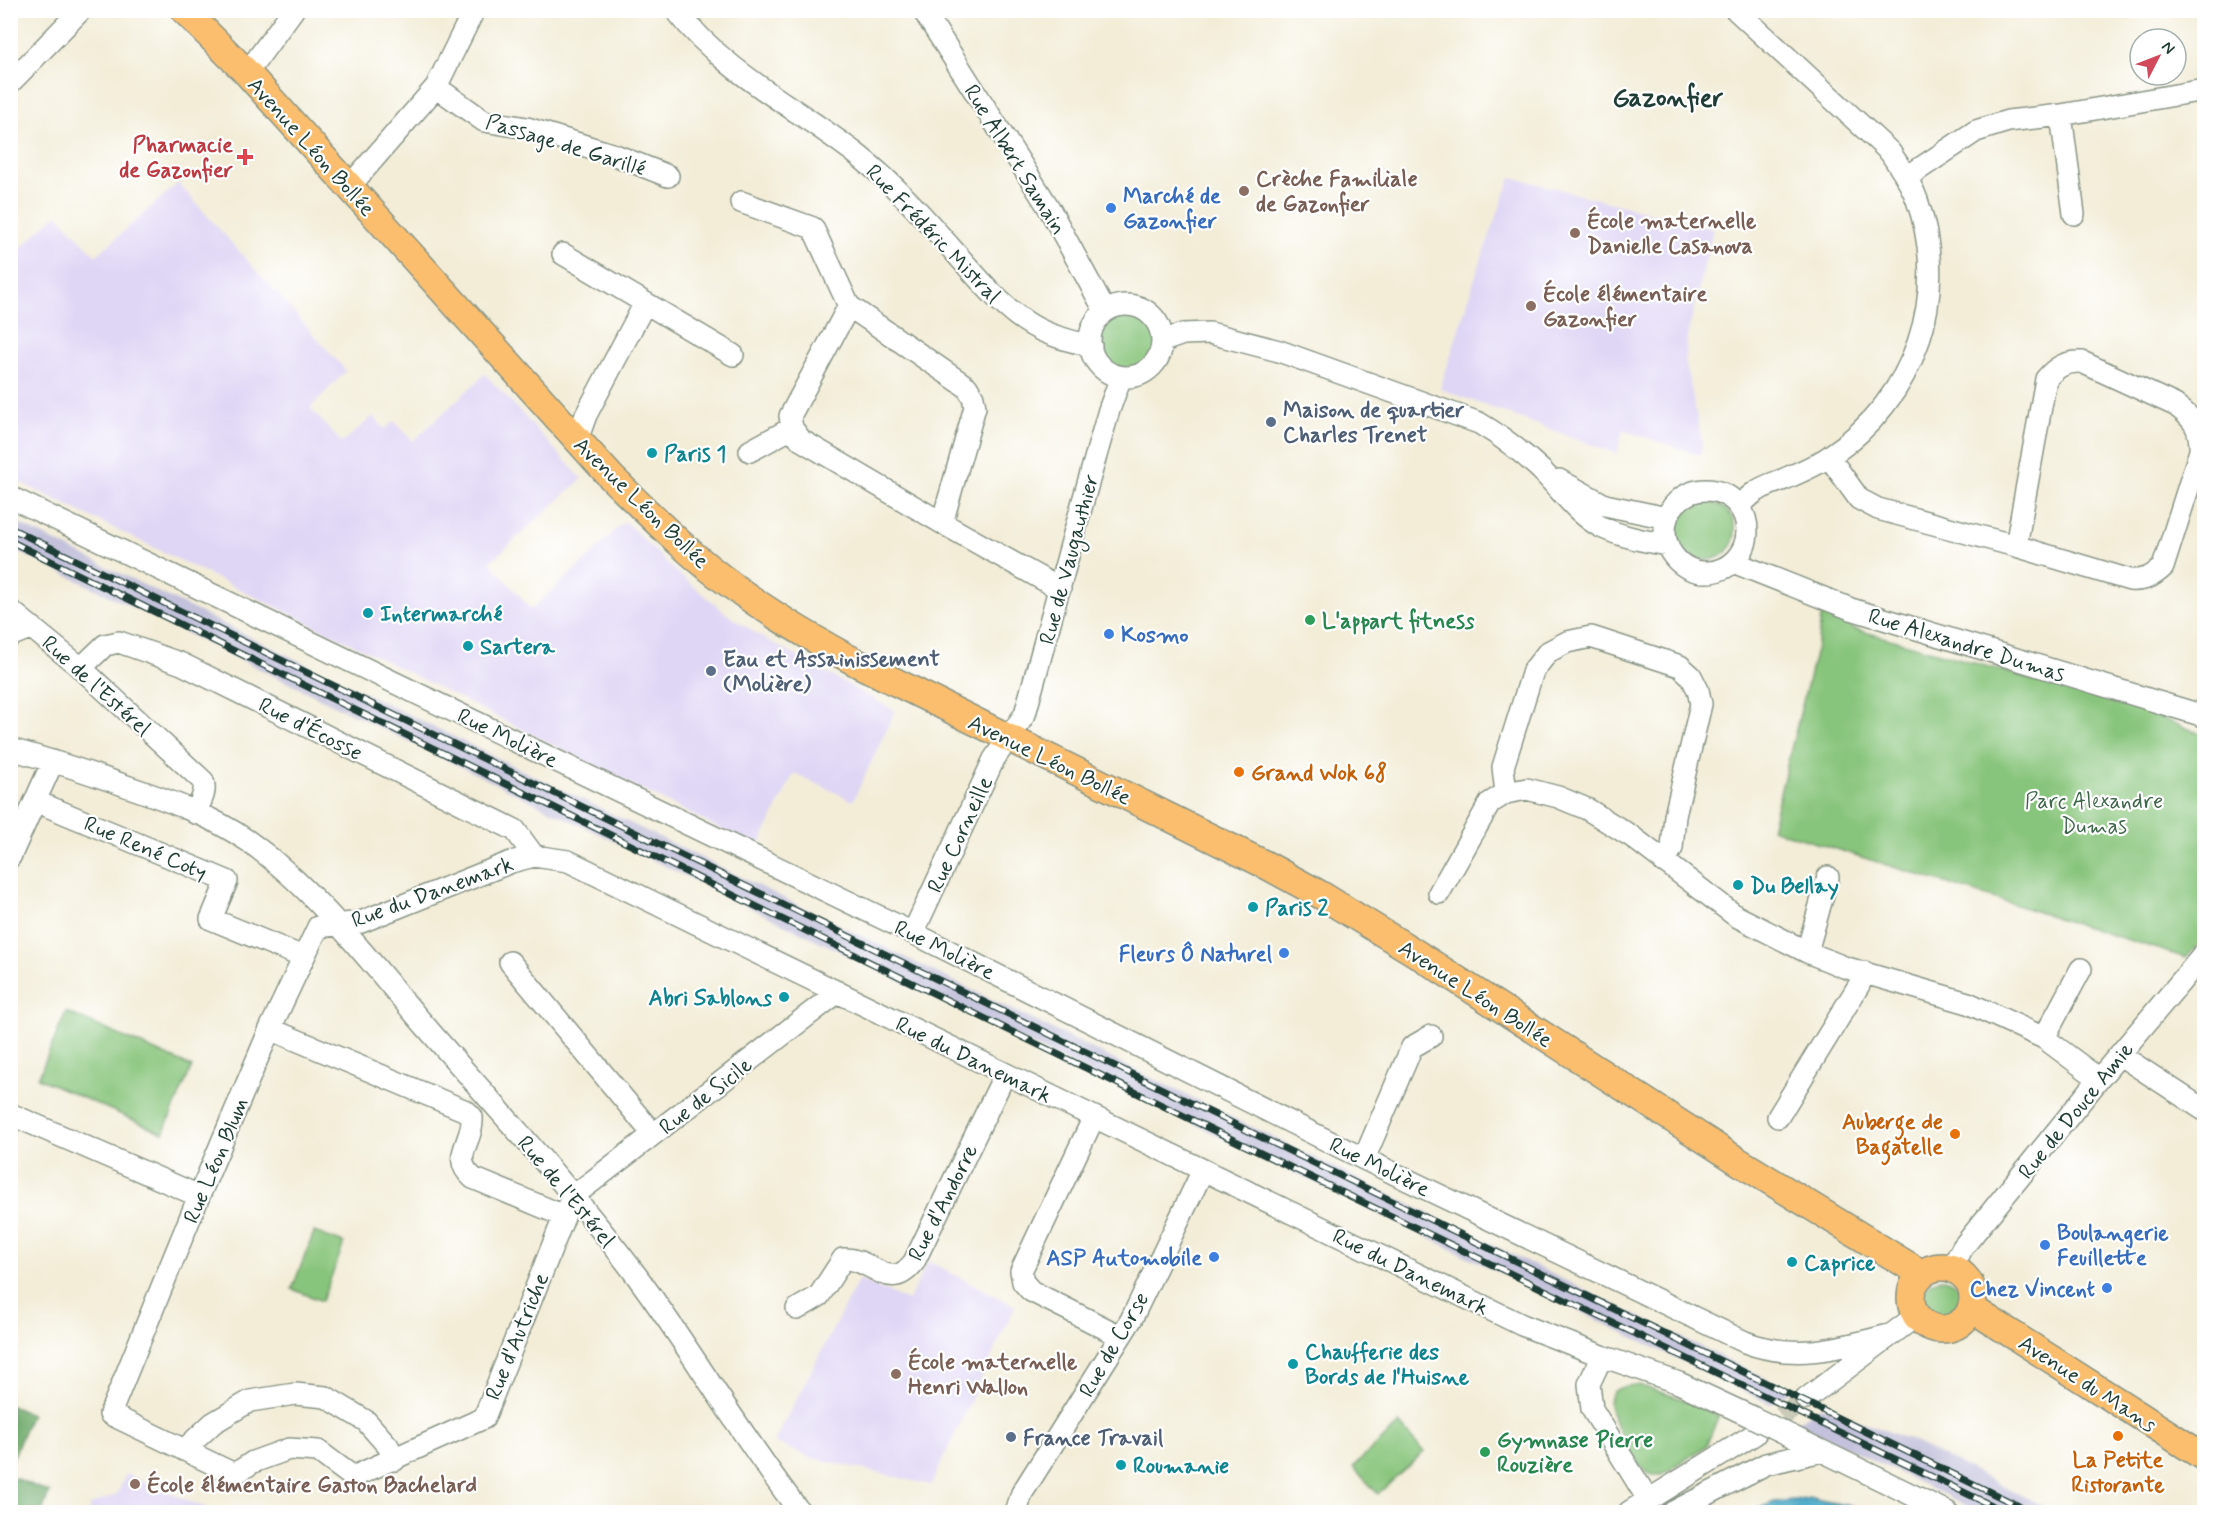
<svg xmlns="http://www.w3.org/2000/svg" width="2215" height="1523" viewBox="0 0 2215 1523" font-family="Mynerve,sans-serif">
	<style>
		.built { fill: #dfd5f5 }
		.industrial { fill: #c3c1db }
		.green { fill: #88c57b; stroke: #548158; stroke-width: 1.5 }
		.forest { fill: #6eaa6b; stroke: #467450; stroke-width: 1.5 }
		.water { fill: #45a6c4; stroke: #32727c; stroke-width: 1.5 }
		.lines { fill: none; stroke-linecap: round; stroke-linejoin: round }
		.minor-tunnel { stroke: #c9cab7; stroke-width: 21; stroke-dasharray: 21 10; stroke-linecap: butt }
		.minor-casing { stroke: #899586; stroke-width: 24 }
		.major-casing { stroke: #899586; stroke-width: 30 }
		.minor { stroke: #fff; stroke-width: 21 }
		.major { stroke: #fbbe6e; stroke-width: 27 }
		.rail-casing { stroke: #1f3d34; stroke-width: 7 }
		.rail { stroke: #fff; stroke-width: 4.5; stroke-dasharray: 14; stroke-linecap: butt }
		.minor-bridge-casing { stroke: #899586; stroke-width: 24; stroke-linecap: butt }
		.minor-bridge { stroke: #fff; stroke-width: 21 }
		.health-dot { fill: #e0444e; stroke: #fff; stroke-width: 2 }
		.education-dot { fill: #8d6e63; stroke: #fff; stroke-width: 2 }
		.shop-dot { fill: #3f7fe0; stroke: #fff; stroke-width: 2 }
		.service-dot { fill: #5c6f8a; stroke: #fff; stroke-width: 2 }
		.culture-dot { fill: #0f9aa8; stroke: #fff; stroke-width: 2 }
		.leisure-dot { fill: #2e9e5b; stroke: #fff; stroke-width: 2 }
		.food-dot { fill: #e8710a; stroke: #fff; stroke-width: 2 }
		.labels { text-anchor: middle; stroke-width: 4.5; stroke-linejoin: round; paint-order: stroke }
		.health-label { font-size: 22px; font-weight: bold; fill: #be3a42; stroke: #fff; text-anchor: end }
		.street-label { font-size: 22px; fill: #1f3d34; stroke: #fff }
		.education-label { font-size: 22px; font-weight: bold; fill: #785e54; stroke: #fff; text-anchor: start }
		.shop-label { font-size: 22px; font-weight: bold; fill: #366cbe; stroke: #fff; text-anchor: start }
		.service-label { font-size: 22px; font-weight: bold; fill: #4e5e75; stroke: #fff; text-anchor: start }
		.culture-label { font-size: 22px; font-weight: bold; fill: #0d838f; stroke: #fff; text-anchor: start }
		.leisure-label { font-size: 22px; font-weight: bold; fill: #27864d; stroke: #fff; text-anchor: start }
		.food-label { font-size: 22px; font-weight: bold; fill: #c56008; stroke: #fff; text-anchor: start }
		.park-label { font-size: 22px; fill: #3e6649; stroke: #fff }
		.quarter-label { font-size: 26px; font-weight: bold; fill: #1f3d34; stroke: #fff }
	</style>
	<rect width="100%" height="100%" fill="#fff"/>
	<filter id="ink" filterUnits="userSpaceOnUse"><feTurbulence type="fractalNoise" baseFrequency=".0167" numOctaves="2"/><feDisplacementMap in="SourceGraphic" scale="12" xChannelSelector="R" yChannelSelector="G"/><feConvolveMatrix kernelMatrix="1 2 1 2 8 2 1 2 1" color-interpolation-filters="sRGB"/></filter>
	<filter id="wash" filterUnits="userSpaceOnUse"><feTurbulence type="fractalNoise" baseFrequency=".008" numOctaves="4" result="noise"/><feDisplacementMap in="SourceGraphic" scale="24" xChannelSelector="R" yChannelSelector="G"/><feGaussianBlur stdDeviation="1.35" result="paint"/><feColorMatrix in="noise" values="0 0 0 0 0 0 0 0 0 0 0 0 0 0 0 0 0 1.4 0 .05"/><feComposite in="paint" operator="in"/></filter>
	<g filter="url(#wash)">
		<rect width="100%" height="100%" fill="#f3edd8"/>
		<!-- built -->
		<path class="built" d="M1511 177 1713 229 1687 337 1685 360 1702 442 1700 455 1623 430 1617 454 1440 389 1477 271Z
			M178 183 346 371 310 408 342 443 373 416 385 429 394 421 413 441 485 374 582 479 490 562 531 609 589 557 620 525 626 522 675 571 727 614 760 636 895 711 853 801 794 773 758 848 362 649 11 478V257L57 214 96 256Z
			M928 1261 1015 1306 931 1485 808 1457 774 1442 859 1279 908 1301Z
			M126 1474 215 1512H88L91 1505 117 1494Z"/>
		<!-- industrial -->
		<path class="industrial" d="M10 520H11L1791 1391 1770 1404 11 548Z
			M1822 1406 1910 1440 2055 1512H1980L1795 1423Z"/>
		<!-- green -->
		<path class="green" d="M1090 341a36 36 0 1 1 72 0a36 36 0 1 1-72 0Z
			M1677 531a29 29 0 1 1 58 0a29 29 0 1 1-58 0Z
			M1822 611 1840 617 1851 628 2141 710 2204 735V938L2186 958 1771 829 1817 646Z
			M66 1012 192 1067 163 1133 38 1078Z
			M314 1232 344 1243 322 1301 292 1289Z
			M1923 1298a19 19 0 1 1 38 0a19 19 0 1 1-38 0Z
			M1638 1385 1679 1398 1719 1416 1706 1446 1662 1475C1656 1475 1652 1476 1648 1473 1637 1466 1632 1452 1626 1441 1611 1417 1592 1386 1638 1385Z
			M1399 1424 1424 1452 1378 1494 1353 1467Z"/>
		<!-- forest -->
		<path class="forest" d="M11 1406 31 1414 11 1463Z
			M10 1476 49 1492 42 1512H11Z"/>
		<!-- water -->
		<path class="water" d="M1812 1498C1833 1504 1856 1505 1875 1512H1752L1774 1502Z"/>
	</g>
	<g filter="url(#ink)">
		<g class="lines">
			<!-- minor-tunnel -->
			<path class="minor-tunnel" d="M1756 1434 1806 1399"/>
			<defs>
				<path id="minor" d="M676 10C726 75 797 107 860 157 897 186 928 222 959 257 981 281 1002 308 1031 325 1049 336 1071 341 1091 346
					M923 10 1049 208 1105 311
					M1736 10 1890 152C1900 168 1911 182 1917 200 1951 296 1915 399 1830 456 1816 466 1798 473 1782 480 1774 483 1764 486 1757 491 1750 495 1745 501 1739 506
					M247 73 293 10
					M10 83 81 10
					M436 87 474 10
					M2061 115 2074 214
					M1907 177 1976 131 2008 121 2061 115 2204 90
					M349 187 436 87 484 121 527 128 615 155 668 176
					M741 202 813 228 849 306
					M563 254 733 355
					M1090 341a36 36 0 1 1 72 0a36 36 0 1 1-72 0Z
					M1163 341 1183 334 1210 333 1279 351 1479 423C1501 436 1522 452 1541 470 1560 489 1577 514 1601 527 1622 537 1645 541 1668 545
					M577 440 586 415 645 303
					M750 451 792 428
					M1829 457 1859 499 1878 509 2016 546 2130 580C2144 581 2152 577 2163 567L2200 451C2201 428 2193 418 2175 405L2082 362C2066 361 2056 367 2046 379L2016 546
					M1559 480 1605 505 1667 518
					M1665 531a41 41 0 1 1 82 0a41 41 0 1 1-82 0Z
					M10 497 913 933 1364 1159 1745 1342C1794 1361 1840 1348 1889 1335
					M942 523 975 407 973 397 967 387 849 306 790 416 792 428 801 440 942 523 1060 589
					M1733 562 1851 609 2204 716
					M10 610 81 668 203 781C207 793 200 802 195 813
					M10 636 32 627
					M81 668 105 645 119 642 182 664 515 830 534 856
					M10 749C51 760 90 773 129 787 170 801 212 816 248 841 313 887 368 959 420 1020 492 1103 570 1187 636 1275 693 1352 741 1436 800 1512
					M1506 793 1503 767 1533 671 1548 652 1567 642 1591 637 1680 666 1691 676 1698 690 1701 704 1675 816 1672 848 1664 862
					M35 801 227 881 211 919 303 957
					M10 857 53 761
					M1439 893 1490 803 1506 793 1527 789 1558 797 1587 809 1631 836 1736 916 1807 952 1844 967 1968 1003 2044 1038 2099 1079
					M913 933 994 759 1025 714 1083 501 1109 410 1121 377
					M1807 952 1828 877
					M510 962 653 1134
					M270 1029 466 1111 472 1117C474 1142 449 1157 473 1178L564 1216
					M2044 1038 2081 969
					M2120 1055 2204 1110
					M10 1114 199 1196
					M1094 1117 1021 1271 1023 1282 1031 1291 1120 1336
					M1778 1117 1859 985 1864 972
					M1364 1159 1412 1047 1431 1036
					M572 1197 484 1418 353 1477 318 1451 289 1449 253 1462 238 1472H230L110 1414 199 1196 270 1029 318 927 361 922 511 862 534 856 568 861 1522 1325 1602 1356 1679 1383 1752 1417
					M572 1197 838 992
					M1951 1269 1963 1247 2099 1079 2204 954
					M797 1309 819 1296 843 1259C872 1257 889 1295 914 1262L1005 1074
					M1602 1356 1589 1384 1592 1409 1649 1501
					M1806 1399 1916 1316
					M1781 1431 1947 1512
					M184 1450 213 1423 250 1401 295 1394 326 1397 366 1421 388 1446 395 1460
					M1016 1512 1022 1493 1131 1320 1203 1170
					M1629 1512 1755 1434
					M1673 1512 1766 1464 1822 1451"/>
				<path id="major" d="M184 10 247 73 612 478C652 517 692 558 738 590 777 618 818 642 859 664L1266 865 1321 895 1414 952 1741 1163 1922 1274
					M1911 1298a31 31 0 1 1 62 0a31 31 0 1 1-62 0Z
					M1971 1308 2204 1457"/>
			</defs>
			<!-- minor casing -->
			<use href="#minor" class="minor-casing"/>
			<!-- major casing -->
			<use href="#major" class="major-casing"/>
			<!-- minor -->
			<use href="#minor" class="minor"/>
			<!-- major -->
			<use href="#major" class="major"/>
			<defs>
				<path id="rail" d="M10 528 2031 1512
					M10 541 1184 1116 2005 1512"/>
			</defs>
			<!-- rail casing -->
			<use href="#rail" class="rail-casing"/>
			<!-- rail -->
			<use href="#rail" class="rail"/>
			<defs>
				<path id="minor-bridge" d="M1752 1417 1781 1431"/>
			</defs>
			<!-- minor-bridge casing -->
			<use href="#minor-bridge" class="minor-bridge-casing"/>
			<!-- minor-bridge -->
			<use href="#minor-bridge" class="minor-bridge"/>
		</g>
	</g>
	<!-- markers -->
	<path class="health-dot" d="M242 148h6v6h6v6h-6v6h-6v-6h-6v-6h6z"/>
	<g class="education-dot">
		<circle cx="1244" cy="191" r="6"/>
		<circle cx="1575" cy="233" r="6"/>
		<circle cx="1531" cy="306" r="6"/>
		<circle cx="896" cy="1374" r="6"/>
		<circle cx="135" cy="1484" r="6"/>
	</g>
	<g class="shop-dot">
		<circle cx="1111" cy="208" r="6"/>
		<circle cx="1109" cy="634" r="6"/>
		<circle cx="1284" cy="953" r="6"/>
		<circle cx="2045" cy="1245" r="6"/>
		<circle cx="1214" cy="1257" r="6"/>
		<circle cx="2107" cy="1288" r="6"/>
	</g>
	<g class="service-dot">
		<circle cx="1271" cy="422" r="6"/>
		<circle cx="711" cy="671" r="6"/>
		<circle cx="1011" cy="1437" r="6"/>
	</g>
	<g class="culture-dot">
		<circle cx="652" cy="453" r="6"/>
		<circle cx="368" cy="613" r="6"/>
		<circle cx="468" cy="646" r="6"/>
		<circle cx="1738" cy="885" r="6"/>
		<circle cx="1253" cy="907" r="6"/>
		<circle cx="784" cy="997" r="6"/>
		<circle cx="1792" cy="1262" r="6"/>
		<circle cx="1293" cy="1364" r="6"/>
		<circle cx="1121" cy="1465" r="6"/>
	</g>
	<g class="leisure-dot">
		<circle cx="1310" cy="620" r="6"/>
		<circle cx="1485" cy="1452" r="6"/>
	</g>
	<g class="food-dot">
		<circle cx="1239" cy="772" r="6"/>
		<circle cx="1955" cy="1134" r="6"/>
		<circle cx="2118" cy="1436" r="6"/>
	</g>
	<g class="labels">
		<!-- health labels -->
		<g class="health-label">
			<text x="233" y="152">Pharmacie<tspan x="233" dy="25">de Gazonfier</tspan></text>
		</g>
		<!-- street labels -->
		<g class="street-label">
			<text transform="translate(566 144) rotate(17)" y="8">Passage de Garillé</text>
			<text transform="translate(312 146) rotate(48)" y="8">Avenue Léon Bollée</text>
			<text transform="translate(1016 159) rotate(58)" y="8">Rue Albert Samain</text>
			<text transform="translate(934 233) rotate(46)" y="8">Rue Frédéric Mistral</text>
			<text transform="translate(642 502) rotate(44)" y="8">Avenue Léon Bollée</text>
			<text transform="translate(1068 559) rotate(-75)" y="8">Rue de Vaugauthier</text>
			<text transform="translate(1967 644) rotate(17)" y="8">Rue Alexandre Dumas</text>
			<text transform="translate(97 685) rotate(42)" y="8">Rue de l'Estérel</text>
			<text transform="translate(311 728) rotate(27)" y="8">Rue d'Écosse</text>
			<text transform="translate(508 737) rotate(26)" y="8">Rue Molière</text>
			<text transform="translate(1050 759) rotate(26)" y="8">Avenue Léon Bollée</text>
			<text transform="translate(959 834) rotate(-65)" y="8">Rue Corneille</text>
			<text transform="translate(146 847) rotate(23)" y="8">Rue René Coty</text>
			<text transform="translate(432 891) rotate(-20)" y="8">Rue du Danemark</text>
			<text transform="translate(945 949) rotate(26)" y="8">Rue Molière</text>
			<text transform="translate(1476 993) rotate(33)" y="8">Avenue Léon Bollée</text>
			<text transform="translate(974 1059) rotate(26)" y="8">Rue du Danemark</text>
			<text transform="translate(705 1095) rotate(-38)" y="8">Rue de Sicile</text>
			<text transform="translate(2075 1110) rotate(-51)" y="8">Rue de Douce Amie</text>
			<text transform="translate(215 1160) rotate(-67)" y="8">Rue Léon Blum</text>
			<text transform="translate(1380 1166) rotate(26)" y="8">Rue Molière</text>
			<text transform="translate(567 1191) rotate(50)" y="8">Rue de l'Estérel</text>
			<text transform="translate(942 1202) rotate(-63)" y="8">Rue d'Andorre</text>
			<text transform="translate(1411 1271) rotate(26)" y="8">Rue du Danemark</text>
			<text transform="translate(516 1336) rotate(-68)" y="8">Rue d'Autriche</text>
			<text transform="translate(1113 1344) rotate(-60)" y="8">Rue de Corse</text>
			<text transform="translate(2088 1383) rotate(33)" y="8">Avenue du Mans</text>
		</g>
		<!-- education labels -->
		<g class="education-label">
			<text x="1256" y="186">Crèche Familiale<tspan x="1256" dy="25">de Gazonfier</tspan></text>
			<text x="1587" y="228">École maternelle<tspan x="1587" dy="25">Danielle Casanova</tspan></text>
			<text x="1543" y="301">École élémentaire<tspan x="1543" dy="25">Gazonfier</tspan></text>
			<text x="908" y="1369">École maternelle<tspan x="908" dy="25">Henri Wallon</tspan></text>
			<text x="147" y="1492">École élémentaire Gaston Bachelard</text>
		</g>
		<!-- shop labels -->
		<g class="shop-label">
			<text x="1123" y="203">Marché de<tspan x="1123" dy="25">Gazonfier</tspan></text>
			<text x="1121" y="642">Kosmo</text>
			<text x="1272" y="961" text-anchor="end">Fleurs Ô Naturel</text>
			<text x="2057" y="1240">Boulangerie<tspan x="2057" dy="25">Feuillette</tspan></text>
			<text x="1202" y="1265" text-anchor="end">ASP Automobile</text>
			<text x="2095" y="1296" text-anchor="end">Chez Vincent</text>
		</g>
		<!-- service labels -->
		<g class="service-label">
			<text x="1283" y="417">Maison de quartier<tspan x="1283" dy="25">Charles Trenet</tspan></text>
			<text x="723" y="666">Eau et Assainissement<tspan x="723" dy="25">(Molière)</tspan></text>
			<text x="1023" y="1445">France Travail</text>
		</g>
		<!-- culture labels -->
		<g class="culture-label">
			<text x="664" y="461">Paris 1</text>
			<text x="380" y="621">Intermarché</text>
			<text x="480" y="654">Sartera</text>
			<text x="1750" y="893">Du Bellay</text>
			<text x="1265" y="915">Paris 2</text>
			<text x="772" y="1005" text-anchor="end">Abri Sablons</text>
			<text x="1804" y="1270">Caprice</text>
			<text x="1305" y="1359">Chaufferie des<tspan x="1305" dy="25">Bords de l'Huisne</tspan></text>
			<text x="1133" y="1473">Roumanie</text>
		</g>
		<!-- leisure labels -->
		<g class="leisure-label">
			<text x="1322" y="628">L'appart fitness</text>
			<text x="1497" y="1447">Gymnase Pierre<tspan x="1497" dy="25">Rouzière</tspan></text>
		</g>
		<!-- food labels -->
		<g class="food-label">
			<text x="1251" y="780">Grand Wok 68</text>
			<text x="1943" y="1129" text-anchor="end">Auberge de<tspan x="1943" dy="25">Bagatelle</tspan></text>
			<text x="2118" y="1467" text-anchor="middle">La Petite<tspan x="2118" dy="25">Ristorante</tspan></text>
		</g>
		<!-- park labels -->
		<g class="park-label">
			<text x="2094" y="808">Parc Alexandre<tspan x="2094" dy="25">Dumas</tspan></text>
		</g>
		<!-- quarter labels -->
		<g class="quarter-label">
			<text x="1668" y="106">Gazonfier</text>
		</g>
	</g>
	<!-- margin -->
	<rect width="2215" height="1523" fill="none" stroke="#fff" stroke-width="36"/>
	<!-- north arrow -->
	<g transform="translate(2158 57) rotate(48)"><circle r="28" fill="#ffffff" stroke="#a5b1ae" stroke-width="1.5"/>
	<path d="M0-4.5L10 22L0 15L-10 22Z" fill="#d1495b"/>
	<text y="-9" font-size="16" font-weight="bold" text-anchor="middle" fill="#1f3d34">N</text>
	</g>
</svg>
